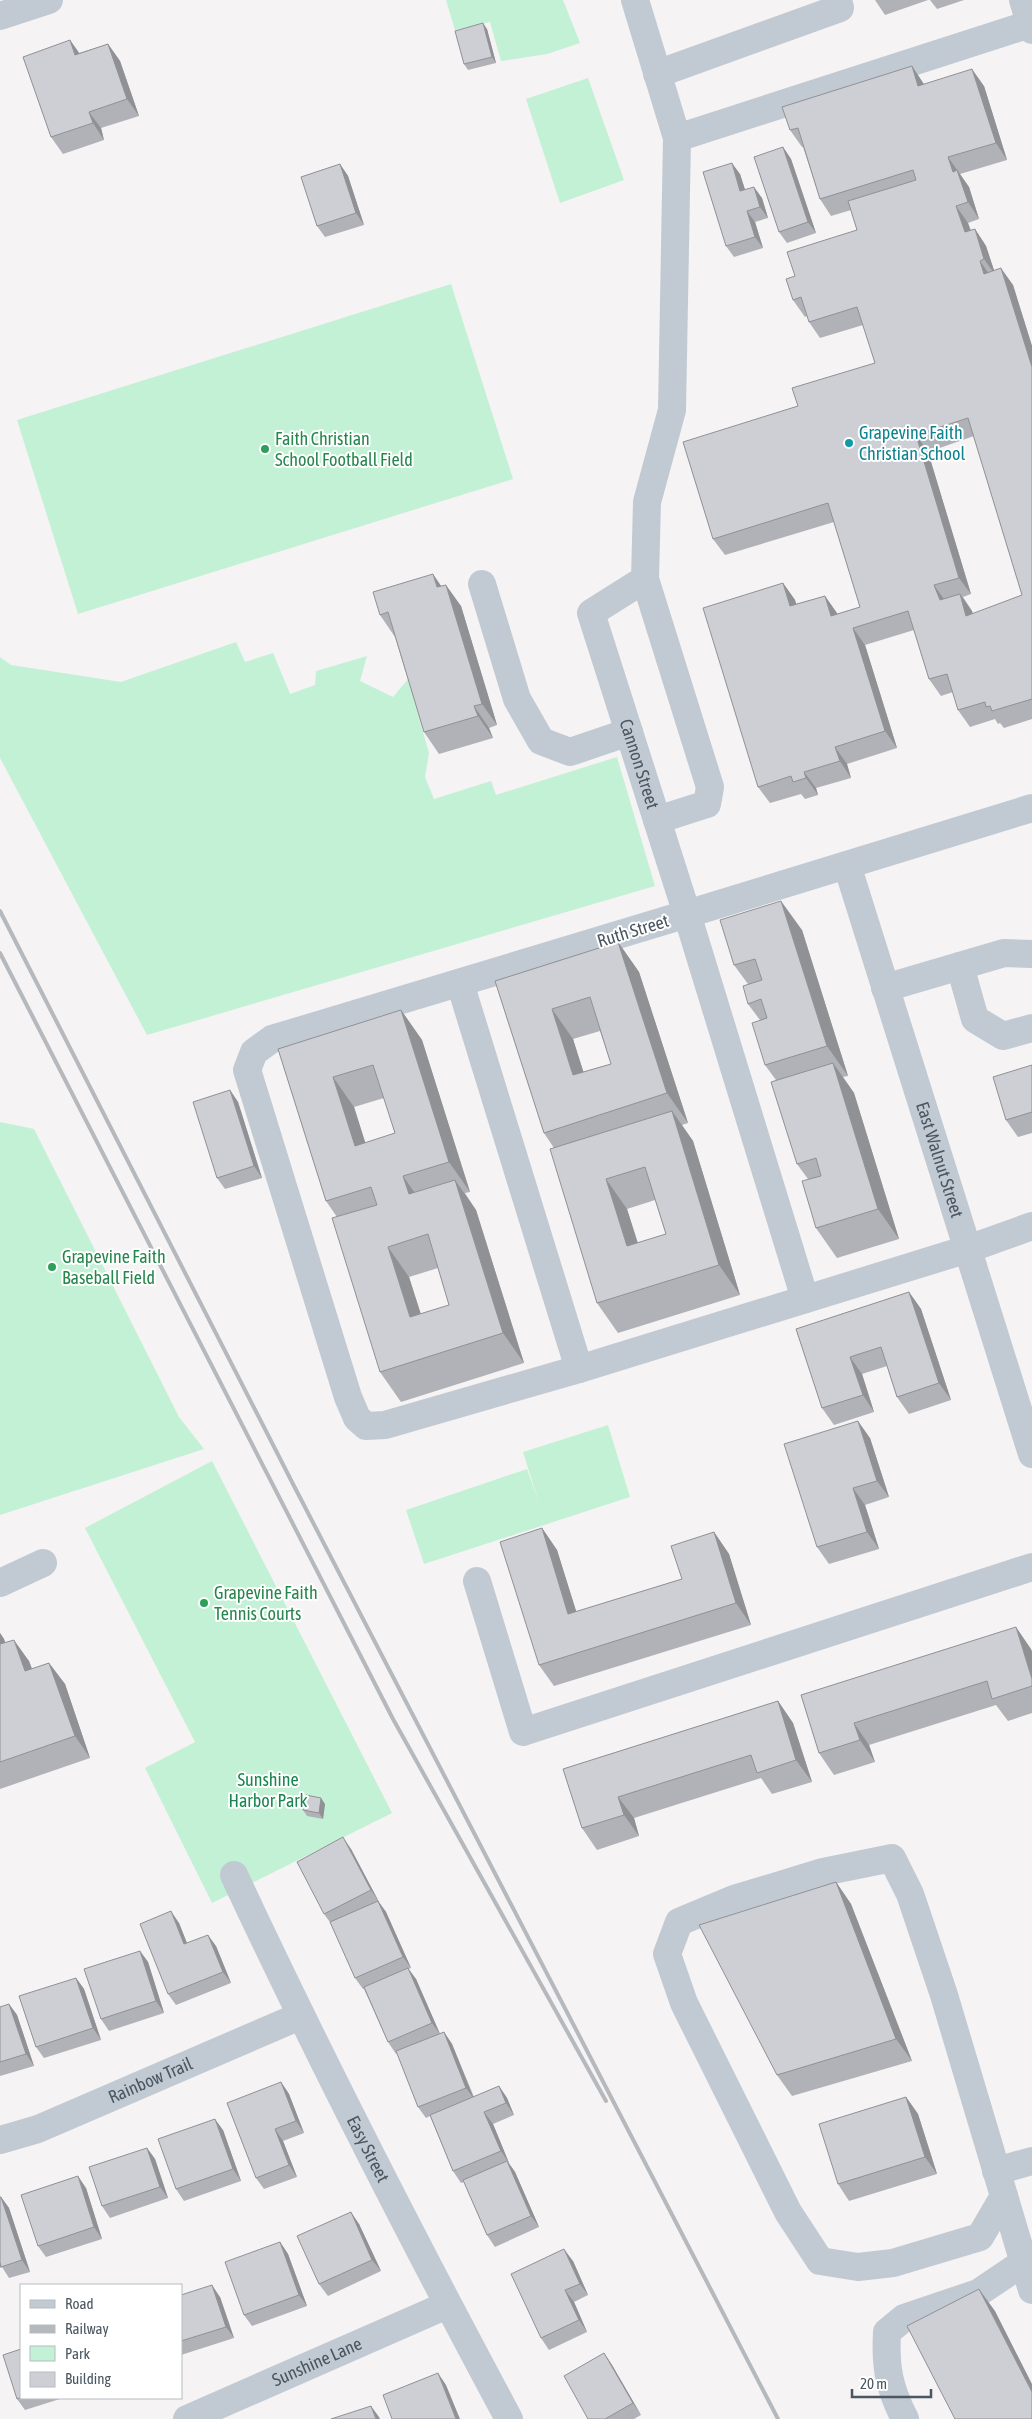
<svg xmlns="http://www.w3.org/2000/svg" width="1032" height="2419" viewBox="0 0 1032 2419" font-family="'Asap Condensed',sans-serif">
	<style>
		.green { fill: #c3f1d5 }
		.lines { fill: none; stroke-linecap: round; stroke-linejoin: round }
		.minor { stroke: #c1cad2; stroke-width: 28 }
		.rail { stroke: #b5b8bd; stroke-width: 4 }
		.wall { fill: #b0b2b7; fill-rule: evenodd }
		.shaded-wall { fill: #909195 }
		.building { fill: #cdcfd5; stroke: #909195; fill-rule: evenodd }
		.culture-dot { fill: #0f9aa8; stroke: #fff; stroke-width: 2 }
		.leisure-dot { fill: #2e9e5b; stroke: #fff; stroke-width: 2 }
		.labels { text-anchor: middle; stroke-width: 4; stroke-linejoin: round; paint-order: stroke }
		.culture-label { font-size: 18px; fill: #0d838f; stroke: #fff; text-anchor: start }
		.leisure-label { font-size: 18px; fill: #27864d; stroke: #fff; text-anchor: start }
		.street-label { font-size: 18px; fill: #4a5661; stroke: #fff }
		.park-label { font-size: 18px; fill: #17864f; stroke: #fff }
	</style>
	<rect width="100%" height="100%" fill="#f5f3f3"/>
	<!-- green -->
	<path class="green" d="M446 0H563L580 43 547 54 501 61 490 22 455 30Z
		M588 78 624 180 560 203 526 99Z
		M451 284 513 479 78 614 17 420Z
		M236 642 245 662 273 653 290 694 315 685 316 671 367 656 360 681 393 697 408 679 429 753 425 777 434 799 491 781 496 795 617 757 655 886 147 1035 0 758V657L11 665 121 682Z
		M0 1122 34 1129 179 1417 204 1449 0 1515Z
		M608 1425 630 1497 424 1564 406 1510 527 1469 539 1503 523 1452Z
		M212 1461 392 1813 212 1903 145 1768 195 1742 85 1528Z"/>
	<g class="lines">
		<!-- minor -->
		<g class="minor">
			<path id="s1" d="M635 0 677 138 672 410 647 502 645 579 591 613 687 914 805 1299"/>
			<path d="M1023 0 1032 30"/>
			<path d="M0 16 49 0"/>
			<path d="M657 74 840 8 838 0"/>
			<path d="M677 138 1030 24"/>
			<path d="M645 579 710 787 707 804 657 820"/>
			<path d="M482 584 517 699 541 741 570 752 629 732"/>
			<path d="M1032 808 687 914 272 1039 254 1052 247 1070 348 1397 357 1418 366 1426 385 1425 579 1369 968 1249 1032 1226"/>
			<path id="s2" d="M847 865 1032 1454"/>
			<path d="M960 966 975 1019 1003 1036 1032 1028"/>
			<path d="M460 983 579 1369"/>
			<path d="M885 988 1004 953 1032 954"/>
			<path d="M477 1581 523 1732 1032 1567"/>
			<path d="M0 1583 43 1563"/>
			<path d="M892 1858 910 1894 944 1995 1004 2196 980 2237 893 2263 858 2267 820 2261 788 2212 684 2003 667 1954 679 1922 734 1899 823 1872Z"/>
			<path id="s3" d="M234 1875C320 2059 413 2240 509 2419"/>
			<path id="s4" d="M0 2140 38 2129 300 2016"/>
			<path d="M996 2171 1032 2161"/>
			<path d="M1004 2196 1032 2290"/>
			<path id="s5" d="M187 2419 447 2305"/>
			<path d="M905 2419C889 2388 885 2367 887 2332L904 2318 978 2293 1024 2262 1032 2260"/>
		</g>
		<!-- rail -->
		<path class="rail" d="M0 911 293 1484 778 2419
			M0 953 393 1719 606 2101"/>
	</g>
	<!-- wall -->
	<path class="wall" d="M875 0H928L885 15Z
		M930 0H964L937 9Z
		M487 29 496 63 468 70 464 64Z
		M70 40 79 53 108 44 120 61 139 116 101 128 104 140 63 154 51 137Z
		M912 66 924 84 984 86 1007 160 960 174 969 187 979 219 968 223 971 230 975 229 986 246 994 271 1013 285 1032 346V719L1004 728 1000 723 998 724 995 719 970 727 958 710 953 692 941 696 929 679 914 630 865 645 897 748 847 764 851 778 816 788 818 795 805 799 801 794 770 803 758 787 783 583 795 600 796 604 825 596 837 614 860 607 834 522 725 555 713 539 798 406 875 363 863 325 820 338 809 322 807 316 805 317 793 300 795 276 857 230 851 210 831 216 820 199 803 147H802L790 130ZM974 436 1022 595 973 614 972 611 963 597 971 594 928 452Z
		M783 147 791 159 816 233 787 243 779 232Z
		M340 164 348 176 364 225 325 237 317 226Z
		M740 174 745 190 762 198 768 218 755 222 763 248 734 257 726 246Z
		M441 586 461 606 497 725 489 728 493 738 439 754 424 732 395 637 380 615Z
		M802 930 848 1076 843 1077 854 1093 899 1239 837 1258 816 1228 808 1179 797 1164 776 1080 765 1065 760 1020 748 1004V984L734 965Z
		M618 942 639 972 688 1123 682 1125 693 1141 740 1295 618 1333 597 1303 554 1148 544 1133 495 981ZM600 1031 611 1064 583 1072 573 1039ZM655 1200 666 1234 638 1243 627 1209Z
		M401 1010 422 1040 470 1192 465 1193 476 1210 524 1363 401 1402 380 1372 337 1217 326 1201 278 1049ZM384 1098 395 1133 365 1143 354 1107ZM438 1268 449 1305 421 1314 409 1277Z
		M1032 1065V1133L1018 1137 1006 1120Z
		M230 1090 238 1102 262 1178 225 1189 217 1178Z
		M909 1292 921 1309 951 1400 909 1414 897 1397 887 1366 862 1374 874 1412 834 1425 822 1408 796 1329Z
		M870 1438 889 1497 865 1505 879 1549 829 1564 817 1547Z
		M542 1528 557 1550 576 1612 682 1579 714 1532 729 1554 751 1625 554 1686 539 1665Z
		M0 1633 4 1639 5 1643 29 1661 32 1669 49 1663 65 1684 90 1758 0 1789Z
		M1031 1649 1032 1652V1713L1008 1721 996 1705 869 1745 875 1762 834 1775 819 1753 801 1695Z
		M778 1701 793 1723 812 1782 772 1794 761 1778 634 1818 639 1836 597 1850 582 1828 563 1769Z
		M325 1804 323 1819 307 1816 303 1810Z
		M351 1849 379 1902 386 1912 411 1968 408 1969 416 1979 440 2034 444 2032 452 2044 474 2097 499 2086 507 2098 514 2115 493 2124 509 2163 515 2172 539 2227 495 2247 487 2235 464 2182 461 2183 453 2171 430 2116 426 2118 418 2107 397 2053 396 2054 388 2042 364 1989H363L355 1978 332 1925 324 1914Z
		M836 1882 851 1904 912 2061 792 2096 777 2075Z
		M179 1923 187 1943 216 1946 231 1983 176 2005 168 1994Z
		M140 1951 148 1962 164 2013 109 2031 101 2019Z
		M76 1978 84 1989 101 2040 44 2058 36 2047Z
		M9 2004 17 2015 34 2066 0 2076V2007Z
		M281 2082 289 2094 304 2133 283 2141 297 2177 264 2189 256 2178Z
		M906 2097 918 2114 937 2174 849 2201 838 2184Z
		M223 2130 241 2181 184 2201 176 2189Z
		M147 2148 155 2159 168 2198 110 2218 102 2206Z
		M86 2188 102 2239 46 2257 38 2246Z
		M0 2197H1L9 2208 30 2272 9 2278 2 2267 0 2268Z
		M359 2224 381 2271 328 2296 319 2284Z
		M280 2242 288 2254 307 2306 252 2326 244 2315Z
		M573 2261 588 2295 574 2302 587 2332 549 2350 541 2338Z
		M181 2295 220 2297 234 2338 181 2355Z
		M21 2349V2398H63L25 2410 17 2399Z
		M604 2353 612 2365 641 2415 634 2419H588Z"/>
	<!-- shaded-wall -->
	<path class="shaded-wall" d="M483 23 487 29 496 63 492 57Z
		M70 40 82 57 75 55Z
		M108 44 120 61 139 116 127 99Z
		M912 66 923 83 930 103 918 86Z
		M972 69 984 86 1007 160 996 143Z
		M89 112 101 128 104 140 93 123Z
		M783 147 791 159 816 233 808 222Z
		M948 157 969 187 979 219 968 202 953 172Z
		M732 163 740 174 749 202 740 191Z
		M340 164 348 176 364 225 356 213Z
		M754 187 762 198 768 218 760 207Z
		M956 206 968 223 976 249 965 232Z
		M747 211 755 222 763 248 755 237Z
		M975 229 986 246 996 276 984 259Z
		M980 261 991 277 984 274Z
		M1001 268 1013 285 1032 346V367Z
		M916 435 928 452 971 594 959 578Z
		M433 574 448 596 437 587Z
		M783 583 795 600 802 623 790 606Z
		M446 585 461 606 497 725 482 704Z
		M934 585 946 602 940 600Z
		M960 594 972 611 978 633 966 616Z
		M825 596 837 613 843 633 831 616Z
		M853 628 865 645 897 748 885 731Z
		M474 706 489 728 493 738 478 716Z
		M835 747 847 764 851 778 840 761Z
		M804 772 816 788 818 795 806 778Z
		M781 901 802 930 848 1076 827 1046Z
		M618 942 639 972 688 1123 667 1093Z
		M552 1009 573 1039 594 1105 573 1075Z
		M401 1010 422 1040 470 1192 449 1162Z
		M833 1063 854 1093 899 1239 878 1209Z
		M333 1077 354 1107 376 1176 355 1146Z
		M230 1090 238 1102 262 1178 254 1166Z
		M672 1111 693 1141 740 1295 719 1265Z
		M403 1176 424 1206 409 1194Z
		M606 1179 627 1209 648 1276 627 1246Z
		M455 1180 476 1210 524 1363 503 1333Z
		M388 1247 409 1277 431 1347 410 1317Z
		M909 1292 921 1309 951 1400 939 1383Z
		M850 1357 862 1374 874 1412 863 1395Z
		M858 1421 870 1438 889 1497 877 1481Z
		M853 1488 865 1505 879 1549 867 1532Z
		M542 1528 557 1550 584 1636 568 1614Z
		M714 1532 729 1554 751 1625 736 1603Z
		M1016 1627 1031 1649 1032 1652V1679Z
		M0 1633 4 1639 14 1667 0 1647Z
		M14 1640 29 1661 41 1693 25 1671Z
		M49 1663 65 1684 90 1758 75 1736Z
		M778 1701 793 1723 812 1782 796 1760Z
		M854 1723 869 1745 875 1762 860 1740Z
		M618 1797 634 1818 639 1836 624 1815Z
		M321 1798 325 1804 323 1819 319 1813Z
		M343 1837 351 1849 379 1902 371 1890Z
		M836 1882 851 1904 912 2061 896 2039Z
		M378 1901 386 1912 411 1968 403 1957Z
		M171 1911 179 1923 192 1956 184 1944Z
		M208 1935 216 1946 231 1983 223 1972Z
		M140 1951 148 1962 164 2013 156 2001Z
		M408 1968 416 1979 440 2034 432 2023Z
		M76 1978 84 1989 101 2040 93 2028Z
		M9 2004 17 2015 34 2066 26 2054Z
		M444 2032 452 2044 474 2099 466 2088Z
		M281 2082 289 2094 304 2133 296 2121Z
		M499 2086 507 2098 514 2115 506 2103Z
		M906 2097 918 2114 937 2174 925 2157Z
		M484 2112 493 2124 509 2163 501 2151Z
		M215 2119 223 2130 241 2181 233 2169Z
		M275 2129 283 2141 297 2177 289 2165Z
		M147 2148 155 2159 168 2198 160 2187Z
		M507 2161 515 2172 539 2227 531 2216Z
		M78 2176 86 2188 102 2239 94 2227Z
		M1 2197 9 2208 30 2272 22 2260Z
		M351 2212 359 2224 381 2271 372 2260Z
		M280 2242 288 2254 307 2306 299 2295Z
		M564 2249 573 2261 588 2295 580 2284Z
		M212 2285 220 2297 234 2338 226 2327Z
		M979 2289 995 2311 1032 2384V2392Z
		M565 2290 574 2302 587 2332 579 2320Z
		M604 2353 612 2365 641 2415 633 2403Z
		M438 2373 446 2385 460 2419H456Z
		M371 2406 379 2417 380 2419H376Z"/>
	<!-- building -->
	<path class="building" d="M483 23 492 57 464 64 455 31Z
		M70 40 75 55 108 44 127 99 89 112 93 123 51 137 23 57Z
		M912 66 918 86 972 69 996 143 948 157 953 172 957 170 968 202 956 206 965 232 975 229 984 259 980 261 984 274 1001 268 1032 367V699L992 711 990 706 986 707 985 702 958 710 947 674 929 679 908 611 853 628 885 731 835 747 840 761 804 772 806 778 793 782 791 776 758 787 703 608 783 583 790 606 825 596 831 616 860 607 828 503 713 539 683 442 798 406 792 388 875 363 857 307 809 322 801 297 793 300 786 279 795 276 787 252 857 230 848 201 916 180 913 170 820 199 798 128 790 130 782 107ZM968 418 1022 595 966 616 960 594 940 600 934 585 959 578 916 435Z
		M783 147 808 222 779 232 754 157Z
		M732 163 740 191 754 187 760 207 747 211 755 237 726 246 703 172Z
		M340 164 356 213 317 226 301 177Z
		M433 574 437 587 446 585 482 704 474 706 478 716 424 732 388 612 380 615 373 592Z
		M781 901 827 1046 765 1065 752 1023 767 1018 761 999 748 1004 743 986 762 980 755 959 734 965 720 920Z
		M618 942 667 1093 544 1133 495 981ZM590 997 611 1064 573 1075 552 1009Z
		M401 1010 449 1162 403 1176 409 1194 455 1180 503 1333 380 1372 332 1218 377 1205 371 1187 326 1201 278 1049ZM373 1065 395 1133 355 1146 333 1077ZM428 1234 449 1305 410 1317 388 1247Z
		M833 1063 878 1209 816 1228 802 1181 821 1176 816 1158 797 1164 771 1082Z
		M1032 1065V1112L1006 1120 993 1077Z
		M230 1090 254 1166 217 1178 193 1102Z
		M672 1111 719 1265 597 1303 550 1149ZM645 1167 666 1234 627 1246 606 1179Z
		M909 1292 939 1383 897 1397 881 1347 850 1357 863 1395 822 1408 796 1329Z
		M858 1421 877 1481 853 1488 867 1532 817 1547 784 1444Z
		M542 1528 568 1614 682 1579 671 1546 714 1532 736 1603 539 1665 500 1542Z
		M1016 1627 1032 1679V1686L992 1699 987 1681 854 1723 860 1740 819 1753 801 1695Z
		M14 1640 25 1671 49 1663 75 1736 0 1762V1644Z
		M778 1701 796 1760 757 1773 751 1755 618 1797 624 1815 582 1828 563 1769Z
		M306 1795 321 1798 319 1813 303 1810Z
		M343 1837 371 1890 324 1914 297 1862Z
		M836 1882 896 2039 777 2075 699 1925Z
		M378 1901 403 1957 355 1978 330 1922Z
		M171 1911 184 1944 208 1935 223 1972 168 1994 140 1924Z
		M140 1951 156 2001 101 2019 84 1969Z
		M408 1968 432 2023 388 2042 364 1987Z
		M76 1978 93 2028 36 2047 19 1996Z
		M9 2004 26 2054 0 2062V2007Z
		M444 2032 466 2088 418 2107 396 2051Z
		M281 2082 296 2121 275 2129 289 2165 256 2178 227 2103Z
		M499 2086 506 2103 484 2112 501 2151 453 2171 430 2115Z
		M906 2097 925 2157 838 2184 819 2124Z
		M215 2119 233 2169 176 2189 158 2139Z
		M147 2148 160 2187 102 2206 89 2167Z
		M507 2161 531 2216 487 2235 463 2180Z
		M78 2176 94 2227 38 2246 21 2195Z
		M0 2197H1L22 2260 1 2267 0 2262Z
		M351 2212 372 2260 319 2284 297 2236Z
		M280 2242 299 2295 244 2315 225 2262Z
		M564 2249 580 2284 565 2290 579 2320 541 2338 511 2274Z
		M212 2285 226 2327 181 2341V2295Z
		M979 2289 1032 2392V2419H955L907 2326Z
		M21 2349V2397L17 2399 3 2355Z
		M604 2353 633 2403 605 2419H588L564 2376Z
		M438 2373 456 2419H392L383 2395Z
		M371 2406 376 2419H331Z"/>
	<!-- markers -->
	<circle class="culture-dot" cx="849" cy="443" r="5"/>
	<g class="leisure-dot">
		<circle cx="265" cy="449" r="5"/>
		<circle cx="52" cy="1267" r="5"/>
		<circle cx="204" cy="1603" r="5"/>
	</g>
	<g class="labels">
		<!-- culture labels -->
		<g class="culture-label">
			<text x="859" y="439">Grapevine Faith<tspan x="859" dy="21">Christian School</tspan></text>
		</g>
		<!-- leisure labels -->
		<g class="leisure-label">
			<text x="275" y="445">Faith Christian<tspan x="275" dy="21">School Football Field</tspan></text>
			<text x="62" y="1263">Grapevine Faith<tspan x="62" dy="21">Baseball Field</tspan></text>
			<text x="214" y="1599">Grapevine Faith<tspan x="214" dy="21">Tennis Courts</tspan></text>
		</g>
		<!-- street labels -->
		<g class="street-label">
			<text dy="6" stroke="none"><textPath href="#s1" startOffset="811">Cannon Street</textPath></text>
			<text transform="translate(633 931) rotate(-17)" y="6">Ruth Street</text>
			<text dy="6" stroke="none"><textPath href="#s2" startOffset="309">East Walnut Street</textPath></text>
			<text dy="6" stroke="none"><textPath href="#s4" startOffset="162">Rainbow Trail</textPath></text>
			<text dy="6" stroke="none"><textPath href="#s3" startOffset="305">Easy Street</textPath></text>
			<text dy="6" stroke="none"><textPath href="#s5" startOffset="142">Sunshine Lane</textPath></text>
		</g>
		<!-- park labels -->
		<g class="park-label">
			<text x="268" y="1786">Sunshine<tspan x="268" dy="21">Harbor Park</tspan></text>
		</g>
	</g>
	<!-- legend -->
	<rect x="20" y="2284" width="162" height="115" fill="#ffffff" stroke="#b7bbc0"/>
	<rect x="30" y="2300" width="25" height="8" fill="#c1cad2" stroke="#b7bbc0"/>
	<text x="65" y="2309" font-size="15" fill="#4a5661">Road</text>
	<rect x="30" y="2325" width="25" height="8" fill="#b5b8bd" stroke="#b7bbc0"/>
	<text x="65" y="2334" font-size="15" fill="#4a5661">Railway</text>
	<rect x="30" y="2346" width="25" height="15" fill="#c3f1d5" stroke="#b7bbc0"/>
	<text x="65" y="2359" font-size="15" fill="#4a5661">Park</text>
	<rect x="30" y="2372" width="25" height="15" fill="#cdcfd5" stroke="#b7bbc0"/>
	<text x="65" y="2384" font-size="15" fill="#4a5661">Building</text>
	<!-- scale -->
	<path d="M852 2389v8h79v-8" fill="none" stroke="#4a5661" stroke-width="2.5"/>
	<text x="860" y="2389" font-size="15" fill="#4a5661" stroke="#ffffff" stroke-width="4" paint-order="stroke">20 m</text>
</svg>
